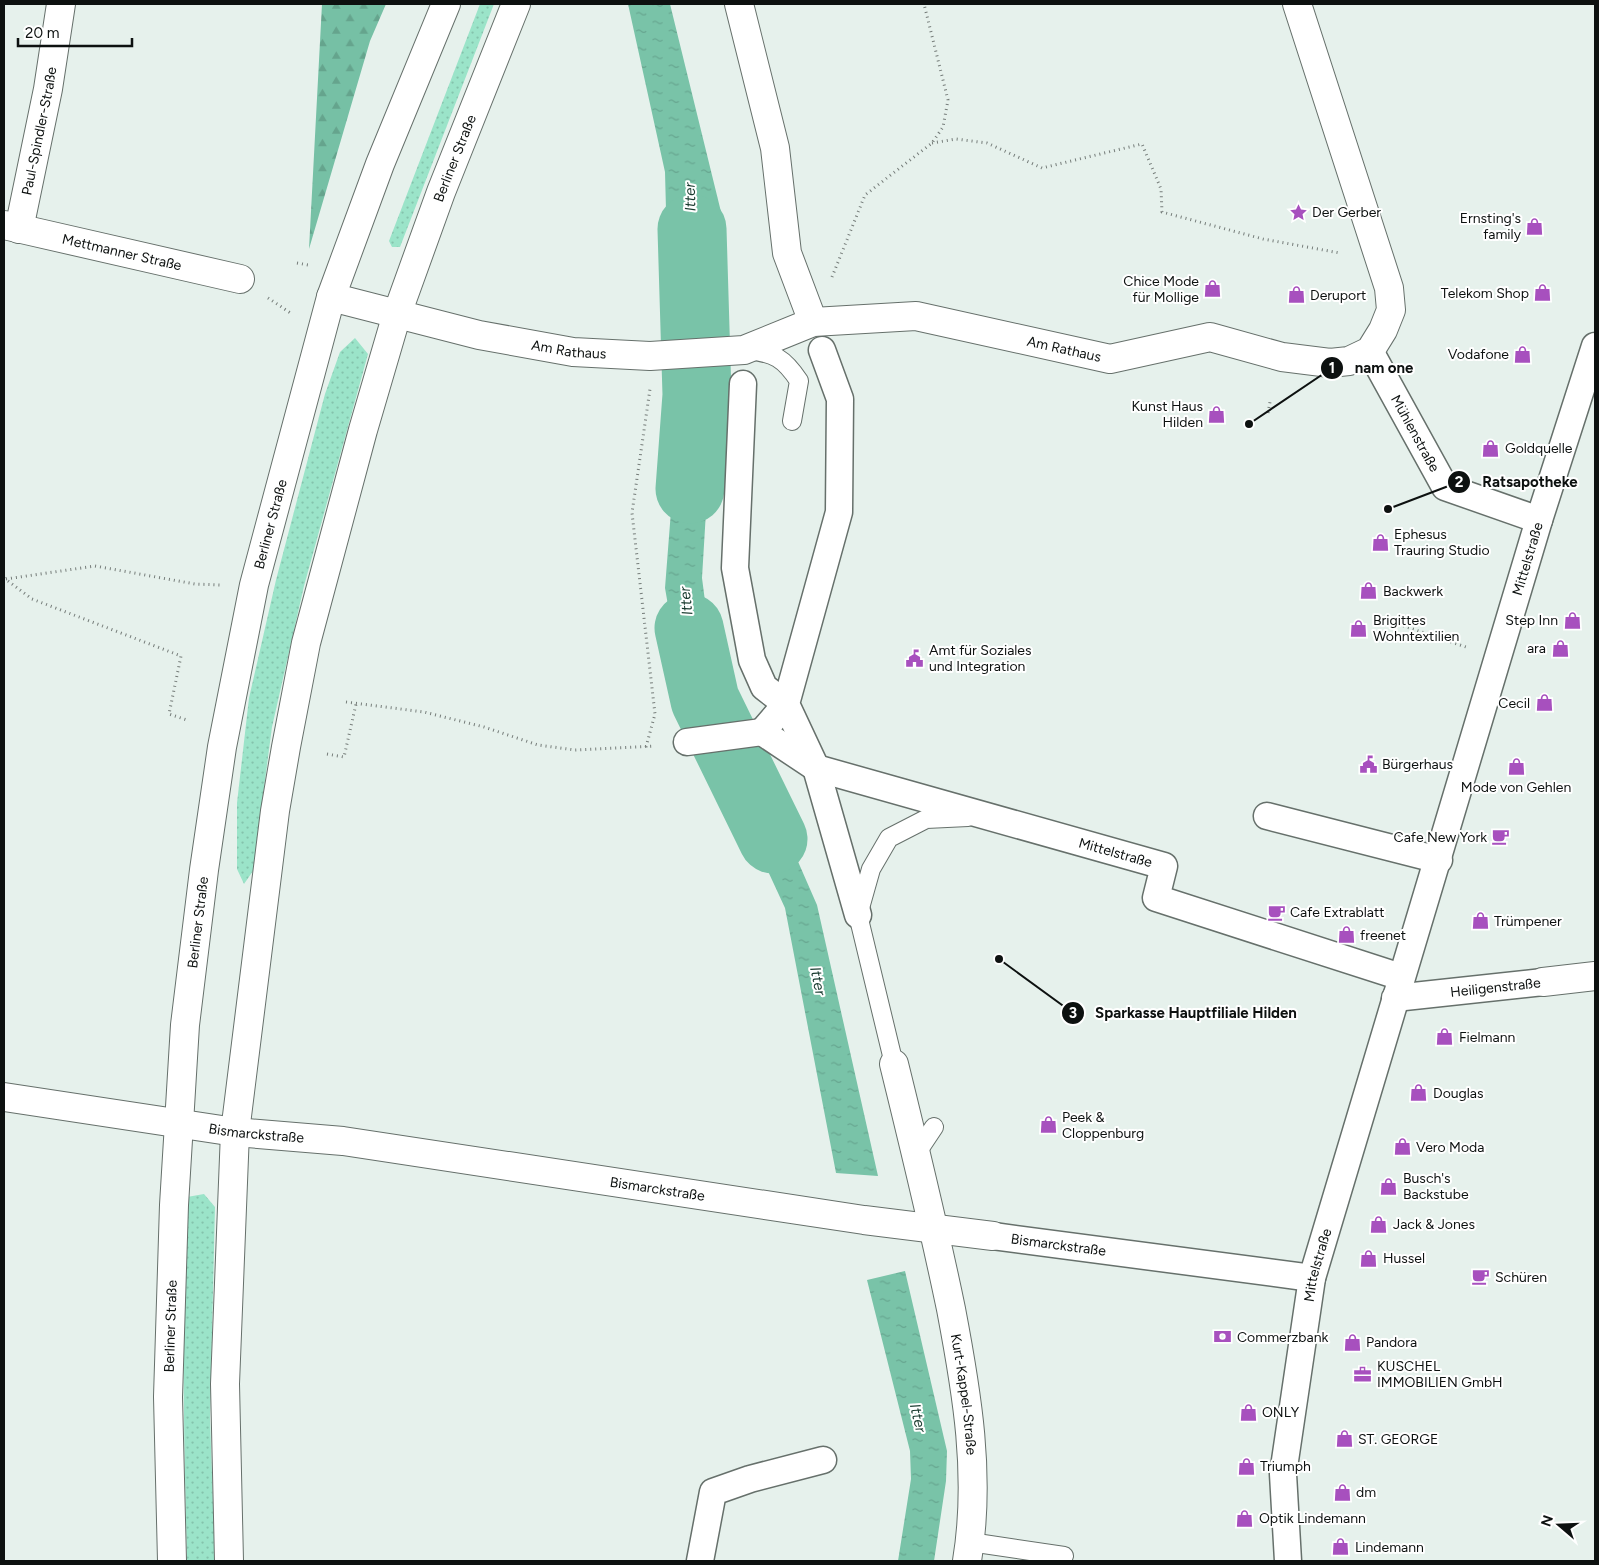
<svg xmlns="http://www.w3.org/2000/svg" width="1599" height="1565" viewBox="0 0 1599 1565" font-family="Figtree,sans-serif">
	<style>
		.grass { fill: url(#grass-dots) }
		.forest { fill: url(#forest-firs) }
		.water { fill: url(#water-ripples) }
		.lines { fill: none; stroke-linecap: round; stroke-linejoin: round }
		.river { stroke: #79c3a8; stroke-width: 69 }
		.service-casing { stroke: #66706b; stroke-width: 20 }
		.pedestrian-casing { stroke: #66706b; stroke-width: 29 }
		.minor-casing { stroke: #66706b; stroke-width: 30 }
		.primary-casing { stroke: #66706b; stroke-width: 30 }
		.path { stroke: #757c79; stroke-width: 3; stroke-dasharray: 1 4; stroke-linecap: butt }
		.service { stroke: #fff; stroke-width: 18 }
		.pedestrian { stroke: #fff; stroke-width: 26 }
		.minor { stroke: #fff; stroke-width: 28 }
		.primary { stroke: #fff; stroke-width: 28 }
		.labels { text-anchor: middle; stroke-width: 4; stroke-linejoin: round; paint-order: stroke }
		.street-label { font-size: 14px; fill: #0d1110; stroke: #fff }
		.poi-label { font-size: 14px; fill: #0d1110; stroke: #fff; text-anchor: start }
		.water-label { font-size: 15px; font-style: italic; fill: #183a2e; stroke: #fff }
		.leader { fill: none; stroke: #0d1110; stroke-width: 2 }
		.callout-dot { fill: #0d1110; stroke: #fff; stroke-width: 2 }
		.mark-label { font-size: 15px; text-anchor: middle; font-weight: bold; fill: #fff }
		.callout-label { font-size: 15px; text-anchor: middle; font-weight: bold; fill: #0d1110; stroke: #fff; stroke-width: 4; stroke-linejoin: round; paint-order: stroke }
	</style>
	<defs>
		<pattern id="grass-dots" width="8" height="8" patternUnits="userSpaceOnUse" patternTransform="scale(1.25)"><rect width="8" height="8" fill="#9be4c9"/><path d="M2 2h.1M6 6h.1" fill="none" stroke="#84c3ac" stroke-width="1.8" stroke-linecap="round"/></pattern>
		<pattern id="forest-firs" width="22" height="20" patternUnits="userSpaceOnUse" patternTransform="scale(1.25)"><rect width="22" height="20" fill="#76c0a5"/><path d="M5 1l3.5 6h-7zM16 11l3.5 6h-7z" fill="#65a48d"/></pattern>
		<pattern id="water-ripples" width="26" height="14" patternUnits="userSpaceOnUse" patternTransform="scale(1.25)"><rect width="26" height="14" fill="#79c3a8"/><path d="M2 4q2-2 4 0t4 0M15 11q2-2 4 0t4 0" fill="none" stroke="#67a690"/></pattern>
	</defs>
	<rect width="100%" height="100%" fill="#e6f1ec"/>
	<!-- grass -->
	<path class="grass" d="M480 4H494L400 247H392L389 241Z
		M355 338 368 354 304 586 272 727 253 871 244 884 237 869V803L249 698 276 580 325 394 340 352Z
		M204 1194 215 1207 210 1418 215 1561H187C184 1440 181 1318 187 1197Z"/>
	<!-- forest -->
	<path class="forest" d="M322 4H386L370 41 309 249Z"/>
	<!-- water -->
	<path class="water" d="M628 4H670L723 220 722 323 669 324 665 172Z
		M680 395H713L702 578 709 632 730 713 696 725 678 663 665 588Z
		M713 752 751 754 817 905 878 1176 836 1173 785 908Z
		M905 1271 947 1451 946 1481 934 1561H898L911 1479 910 1451 867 1280Z"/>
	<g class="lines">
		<!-- river -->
		<path class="river" d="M690 489 697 395 692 229
			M689 628 705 700 773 839"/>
		<defs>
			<path id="service" d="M748 350C774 353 784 358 799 381L792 421
				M894 1064 858 915 871 869 889 838 926 819 968 817
				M916 1154 934 1127
				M970 1542 1064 1556"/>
			<g id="pedestrian">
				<path d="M822 350 840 399 839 512 786 704 816 768 858 915"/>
				<path id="s1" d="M1370 351 1445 487 1539 520"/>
				<path id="s2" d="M743 384 735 568 752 660 764 687 786 704 762 732 816 768 1164 866 1156 898 1401 977"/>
				<path d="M687 742 762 732"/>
				<path d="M1267 816 1439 860"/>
				<path id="s3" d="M1395 998 1543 982"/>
				<path id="s4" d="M993 1236 1312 1278"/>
				<path d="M700 1561 713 1492 750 1479 823 1460"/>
				<path id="s5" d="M1288 1561 1283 1474 1312 1278 1539 520 1595 346"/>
			</g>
			<g id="minor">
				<path d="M739 4 775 148 787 253 813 322"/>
				<path id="s6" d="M4 225 240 279"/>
				<path id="s7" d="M19 229 48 89 61 4"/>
				<path id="s8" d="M331 297 479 335 573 352 650 356 744 350 813 322 916 316 1110 359 1210 337 1282 357 1330 363 1349 361 1370 351 1383 330 1391 310 1389 288 1297 4"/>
				<path d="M1543 982 1595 976"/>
				<path id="s9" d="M894 1064C914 1145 934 1227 951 1309 967 1393 981 1476 967 1561"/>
				<path id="s10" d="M4 1097 235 1132 343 1141 864 1220 993 1236"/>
			</g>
			<g id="primary">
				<path id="s11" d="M172 1561 168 1397 174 1205 185 1025 204 870 222 747 254 585 331 297 380 164 446 4"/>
				<path id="s12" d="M229 1561 225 1384 235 1132 275 811 286 747 306 643 363 430 397 314 441 192 516 4"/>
			</g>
		</defs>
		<!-- service casing -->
		<use href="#service" class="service-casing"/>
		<!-- pedestrian casing -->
		<use href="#pedestrian" class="pedestrian-casing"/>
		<!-- minor casing -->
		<use href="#minor" class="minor-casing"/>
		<!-- primary casing -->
		<use href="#primary" class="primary-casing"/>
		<!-- path -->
		<path class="path" d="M932 143 956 139 987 143 1042 168 1142 144 1161 189 1162 212 1263 239 1340 253
			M297 263 308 265
			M832 277 865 195 932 143 943 127 948 100 924 4
			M268 298 292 314
			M1268 413 1270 402
			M4 578 32 599 181 656 169 714 187 720
			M6 579 95 566 195 584 220 585
			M1389 621 1466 647
			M346 702 424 712 484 727 538 745 575 750 655 746
			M646 747 655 714 632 513 650 389
			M327 754 344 757 356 704"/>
		<!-- service -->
		<use href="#service" class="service"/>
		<!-- pedestrian -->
		<use href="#pedestrian" class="pedestrian"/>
		<!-- minor -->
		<use href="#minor" class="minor"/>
		<!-- primary -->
		<use href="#primary" class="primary"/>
	</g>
	<!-- icons -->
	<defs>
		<symbol id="sight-bare" viewBox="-9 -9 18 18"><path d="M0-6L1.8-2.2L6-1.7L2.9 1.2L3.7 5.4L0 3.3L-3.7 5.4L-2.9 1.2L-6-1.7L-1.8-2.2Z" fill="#a750be" stroke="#fff" stroke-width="2.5" paint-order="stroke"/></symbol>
		<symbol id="shop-bare" viewBox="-9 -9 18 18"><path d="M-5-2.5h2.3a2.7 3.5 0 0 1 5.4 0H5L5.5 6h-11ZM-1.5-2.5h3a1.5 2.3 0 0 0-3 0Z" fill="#a750be" stroke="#fff" stroke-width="2.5" paint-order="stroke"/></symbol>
		<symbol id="civic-bare" viewBox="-9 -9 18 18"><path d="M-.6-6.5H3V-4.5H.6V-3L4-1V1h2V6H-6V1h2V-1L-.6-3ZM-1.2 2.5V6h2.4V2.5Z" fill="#a750be" stroke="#fff" stroke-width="2.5" paint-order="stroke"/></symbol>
		<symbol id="cafe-bare" viewBox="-9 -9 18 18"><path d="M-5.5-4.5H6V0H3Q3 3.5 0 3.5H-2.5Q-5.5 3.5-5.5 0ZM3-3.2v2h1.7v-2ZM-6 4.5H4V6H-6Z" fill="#a750be" stroke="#fff" stroke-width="2.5" paint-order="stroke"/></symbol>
		<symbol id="bank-bare" viewBox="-9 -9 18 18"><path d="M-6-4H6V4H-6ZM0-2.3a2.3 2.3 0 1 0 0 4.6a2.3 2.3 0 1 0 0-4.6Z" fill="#a750be" stroke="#fff" stroke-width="2.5" paint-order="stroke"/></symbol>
		<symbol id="office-bare" viewBox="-9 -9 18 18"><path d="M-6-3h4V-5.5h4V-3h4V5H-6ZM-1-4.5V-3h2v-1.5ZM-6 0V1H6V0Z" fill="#a750be" stroke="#fff" stroke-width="2.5" paint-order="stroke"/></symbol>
	</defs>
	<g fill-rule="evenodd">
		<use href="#sight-bare" x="1286" y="200" width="25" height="25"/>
		<use href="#shop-bare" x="1522" y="214" width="25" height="25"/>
		<use href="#shop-bare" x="1200" y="276" width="25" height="25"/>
		<use href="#shop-bare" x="1530" y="280" width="25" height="25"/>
		<use href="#shop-bare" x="1284" y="282" width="25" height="25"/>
		<use href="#shop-bare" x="1510" y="342" width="25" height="25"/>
		<use href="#shop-bare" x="1204" y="402" width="25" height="25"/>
		<use href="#shop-bare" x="1478" y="436" width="25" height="25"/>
		<use href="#shop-bare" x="1368" y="530" width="25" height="25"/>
		<use href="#shop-bare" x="1356" y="578" width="25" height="25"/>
		<use href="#shop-bare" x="1560" y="608" width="25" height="25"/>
		<use href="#shop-bare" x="1346" y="616" width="25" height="25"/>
		<use href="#shop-bare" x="1548" y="636" width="25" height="25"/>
		<use href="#civic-bare" x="902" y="646" width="25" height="25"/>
		<use href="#shop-bare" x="1532" y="690" width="25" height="25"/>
		<use href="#civic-bare" x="1356" y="752" width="25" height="25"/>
		<use href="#shop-bare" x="1504" y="754" width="25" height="25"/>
		<use href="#cafe-bare" x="1488" y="824" width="25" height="25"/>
		<use href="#cafe-bare" x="1264" y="900" width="25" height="25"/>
		<use href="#shop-bare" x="1468" y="908" width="25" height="25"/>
		<use href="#shop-bare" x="1334" y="922" width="25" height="25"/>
		<use href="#shop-bare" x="1432" y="1024" width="25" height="25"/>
		<use href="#shop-bare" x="1406" y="1080" width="25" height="25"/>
		<use href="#shop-bare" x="1036" y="1112" width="25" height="25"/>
		<use href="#shop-bare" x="1390" y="1134" width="25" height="25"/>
		<use href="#shop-bare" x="1376" y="1174" width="25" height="25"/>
		<use href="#shop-bare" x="1366" y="1212" width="25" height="25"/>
		<use href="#shop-bare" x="1356" y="1246" width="25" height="25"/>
		<use href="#cafe-bare" x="1468" y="1264" width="25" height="25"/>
		<use href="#bank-bare" x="1210" y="1324" width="25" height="25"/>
		<use href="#shop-bare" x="1340" y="1330" width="25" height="25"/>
		<use href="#office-bare" x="1350" y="1362" width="25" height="25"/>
		<use href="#shop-bare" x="1236" y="1400" width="25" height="25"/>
		<use href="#shop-bare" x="1332" y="1426" width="25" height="25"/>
		<use href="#shop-bare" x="1234" y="1454" width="25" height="25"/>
		<use href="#shop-bare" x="1330" y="1480" width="25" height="25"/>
		<use href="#shop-bare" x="1232" y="1506" width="25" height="25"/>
		<use href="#shop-bare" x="1328" y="1534" width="25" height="25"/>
	</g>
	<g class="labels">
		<!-- street labels -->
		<g class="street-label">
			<text dy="5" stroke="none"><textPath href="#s7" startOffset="100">Paul-Spindler-Straße</textPath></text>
			<text dy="5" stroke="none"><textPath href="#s12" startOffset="1431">Berliner Straße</textPath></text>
			<text dy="5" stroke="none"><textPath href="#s6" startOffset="121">Mettmanner Straße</textPath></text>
			<text dy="5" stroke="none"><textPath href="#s8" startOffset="244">Am Rathaus</textPath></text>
			<text dy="5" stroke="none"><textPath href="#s8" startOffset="749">Am Rathaus</textPath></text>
			<text dy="5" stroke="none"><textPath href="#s1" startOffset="94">Mühlenstraße</textPath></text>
			<text dy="5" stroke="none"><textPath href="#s11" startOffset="1045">Berliner Straße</textPath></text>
			<text dy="5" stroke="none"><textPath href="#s5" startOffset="1036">Mittelstraße</textPath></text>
			<text dy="5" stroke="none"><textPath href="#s2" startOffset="748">Mittelstraße</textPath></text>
			<text dy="5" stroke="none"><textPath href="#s11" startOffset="640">Berliner Straße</textPath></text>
			<text dy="5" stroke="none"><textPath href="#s3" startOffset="101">Heiligenstraße</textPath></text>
			<text dy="5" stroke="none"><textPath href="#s10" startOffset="255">Bismarckstraße</textPath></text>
			<text dy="5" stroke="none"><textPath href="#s10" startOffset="660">Bismarckstraße</textPath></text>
			<text dy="5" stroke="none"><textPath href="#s4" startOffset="66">Bismarckstraße</textPath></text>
			<text dy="5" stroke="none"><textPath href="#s5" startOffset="299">Mittelstraße</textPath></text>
			<text dy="5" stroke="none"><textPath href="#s11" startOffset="235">Berliner Straße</textPath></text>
			<text dy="5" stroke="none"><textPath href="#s9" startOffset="338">Kurt-Kappel-Straße</textPath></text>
		</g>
		<!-- poi labels -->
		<g class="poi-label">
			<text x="1312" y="217">Der Gerber</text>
			<text x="1521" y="223" text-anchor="end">Ernsting's<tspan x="1521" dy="16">family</tspan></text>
			<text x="1199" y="286" text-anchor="end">Chice Mode<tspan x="1199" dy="16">für Mollige</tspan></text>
			<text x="1529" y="298" text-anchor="end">Telekom Shop</text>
			<text x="1310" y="300">Deruport</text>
			<text x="1509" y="359" text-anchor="end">Vodafone</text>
			<text x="1203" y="411" text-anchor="end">Kunst Haus<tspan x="1203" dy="16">Hilden</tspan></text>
			<text x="1505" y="453">Goldquelle</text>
			<text x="1394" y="539">Ephesus<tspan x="1394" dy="16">Trauring Studio</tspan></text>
			<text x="1383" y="596">Backwerk</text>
			<text x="1373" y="625">Brigittes<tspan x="1373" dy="16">Wohntextilien</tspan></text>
			<text x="1558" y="625" text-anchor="end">Step Inn</text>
			<text x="1546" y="653" text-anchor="end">ara</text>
			<text x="929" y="655">Amt für Soziales<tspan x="929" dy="16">und Integration</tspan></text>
			<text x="1530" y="708" text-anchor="end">Cecil</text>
			<text x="1382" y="769">Bürgerhaus</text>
			<text x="1516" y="792" text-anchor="middle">Mode von Gehlen</text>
			<text x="1487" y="842" text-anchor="end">Cafe New York</text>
			<text x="1290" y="917">Cafe Extrablatt</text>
			<text x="1494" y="926">Trümpener</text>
			<text x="1360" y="940">freenet</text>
			<text x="1459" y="1042">Fielmann</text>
			<text x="1433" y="1098">Douglas</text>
			<text x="1062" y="1122">Peek &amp;<tspan x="1062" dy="16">Cloppenburg</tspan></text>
			<text x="1416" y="1152">Vero Moda</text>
			<text x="1403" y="1183">Busch's<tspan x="1403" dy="16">Backstube</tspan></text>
			<text x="1393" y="1229">Jack &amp; Jones</text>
			<text x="1383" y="1263">Hussel</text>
			<text x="1495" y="1282">Schüren</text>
			<text x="1237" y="1342">Commerzbank</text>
			<text x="1366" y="1347">Pandora</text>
			<text x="1377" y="1371">KUSCHEL<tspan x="1377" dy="16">IMMOBILIEN GmbH</tspan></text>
			<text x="1262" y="1417">ONLY</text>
			<text x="1358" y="1444">ST. GEORGE</text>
			<text x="1260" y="1471">Triumph</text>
			<text x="1356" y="1497">dm</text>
			<text x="1259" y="1523">Optik Lindemann</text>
			<text x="1355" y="1552">Lindemann</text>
		</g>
		<!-- water labels -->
		<g class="water-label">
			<text transform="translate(690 197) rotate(-92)" y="5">Itter</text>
			<text transform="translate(686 601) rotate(-96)" y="5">Itter</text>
			<text transform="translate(818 981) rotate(78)" y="5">Itter</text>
			<text transform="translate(918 1418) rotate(77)" y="5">Itter</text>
		</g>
	</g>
	<!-- callouts -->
	<path class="leader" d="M1249 424L1332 368M1388 509L1459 482M999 959L1073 1013"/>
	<g class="callout-dot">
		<circle cx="1249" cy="424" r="5"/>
		<circle cx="1388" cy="509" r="5"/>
		<circle cx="999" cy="959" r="5"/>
		<circle cx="1332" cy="368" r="12"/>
		<circle cx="1459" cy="482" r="12"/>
		<circle cx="1073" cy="1013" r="12"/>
	</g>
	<g class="mark-label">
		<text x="1332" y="373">1</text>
		<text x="1459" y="487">2</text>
		<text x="1073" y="1018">3</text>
	</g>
	<g class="callout-label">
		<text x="1384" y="373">nam one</text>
		<text x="1530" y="487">Ratsapotheke</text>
		<text x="1196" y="1018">Sparkasse Hauptfiliale Hilden</text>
	</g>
	<!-- border -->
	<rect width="1599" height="1565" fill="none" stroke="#0d1110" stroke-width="10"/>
	<!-- north arrow -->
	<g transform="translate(1559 1525) rotate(289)" stroke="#ffffff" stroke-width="4" paint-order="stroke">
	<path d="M0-4L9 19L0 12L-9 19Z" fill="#0d1110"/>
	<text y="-8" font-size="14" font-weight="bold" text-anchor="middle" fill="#0d1110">N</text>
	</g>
	<!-- scale -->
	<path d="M18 38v8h114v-8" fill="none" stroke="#0d1110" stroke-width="2.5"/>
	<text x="25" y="38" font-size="15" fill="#0d1110" stroke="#ffffff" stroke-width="4" paint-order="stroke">20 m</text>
</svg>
